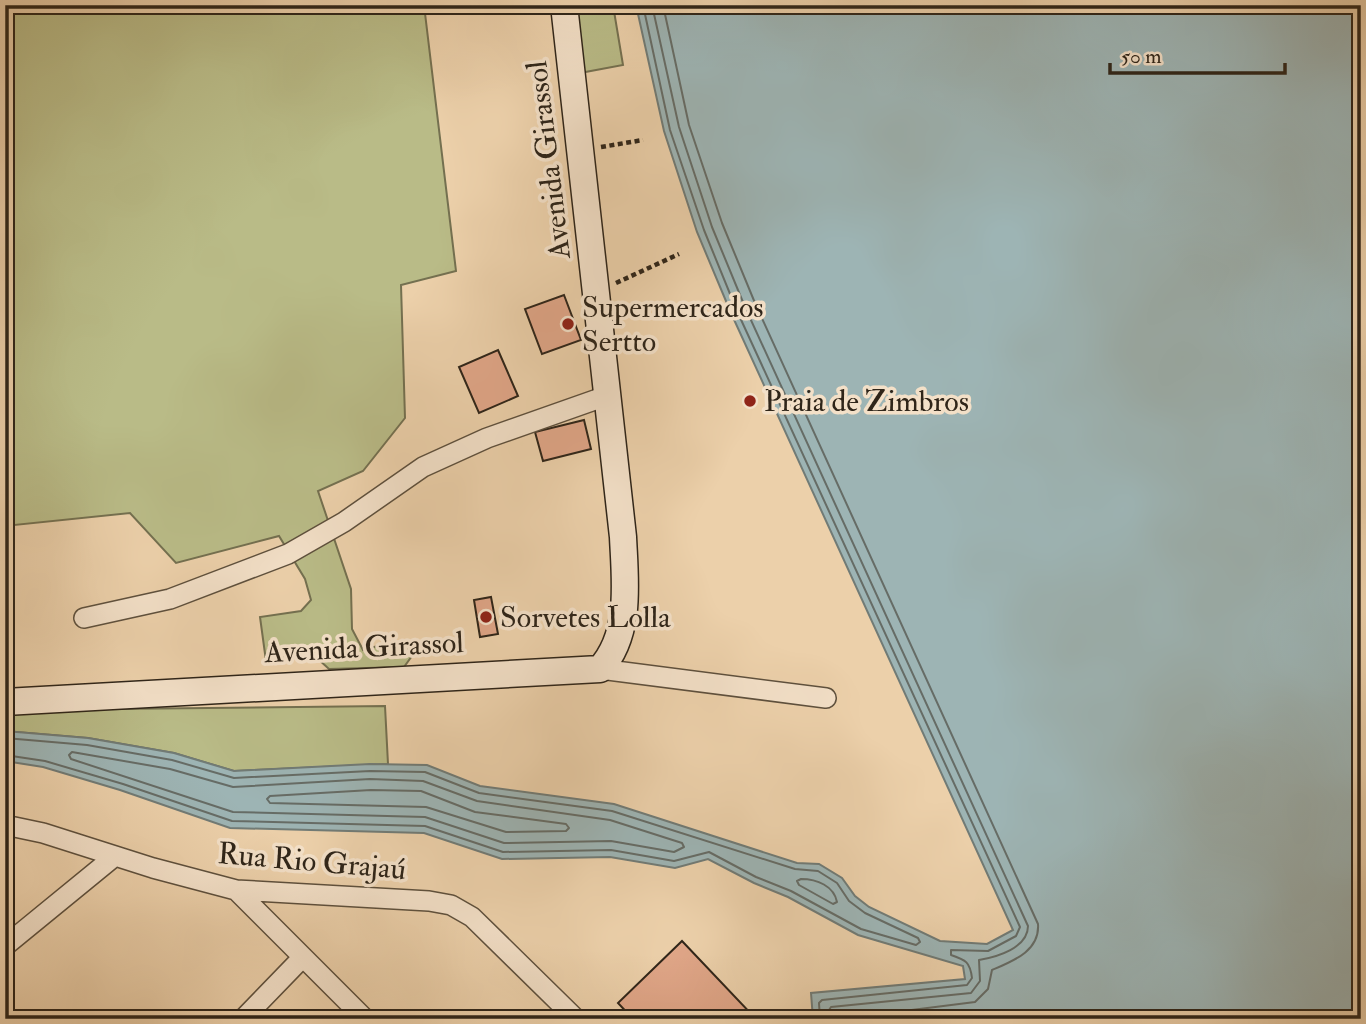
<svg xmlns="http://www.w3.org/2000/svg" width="1366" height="1024" viewBox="0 0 1366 1024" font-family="'IM FELL Double Pica',serif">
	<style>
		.green { fill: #b9bb87; stroke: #747050; stroke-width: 2 }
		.water { fill: #9db4b4; stroke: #717b76; stroke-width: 2 }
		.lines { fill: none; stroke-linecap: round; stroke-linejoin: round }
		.shore { stroke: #666c66; stroke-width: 2 }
		.building { fill: #e0a688; stroke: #2f2519; stroke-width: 2 }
		.minor-casing { stroke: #5e503d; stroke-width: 22 }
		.secondary-casing { stroke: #2f2519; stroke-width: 29 }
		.path { stroke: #2f2519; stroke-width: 4.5; stroke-dasharray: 5 3.5; stroke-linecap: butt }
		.minor { stroke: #f3e0c8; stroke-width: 19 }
		.secondary { stroke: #f3e0c8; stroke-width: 26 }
		.poi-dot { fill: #8f2418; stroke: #f3e0c8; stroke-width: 2.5 }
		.labels { text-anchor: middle; stroke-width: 7; stroke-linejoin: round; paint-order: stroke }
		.street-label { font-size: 30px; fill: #2f2519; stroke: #f3e0c8 }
		.poi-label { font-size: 30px; fill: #2f2519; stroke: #f3e0c8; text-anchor: start }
	</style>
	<rect width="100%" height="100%" fill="#ecd0aa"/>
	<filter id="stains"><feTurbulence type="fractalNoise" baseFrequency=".00286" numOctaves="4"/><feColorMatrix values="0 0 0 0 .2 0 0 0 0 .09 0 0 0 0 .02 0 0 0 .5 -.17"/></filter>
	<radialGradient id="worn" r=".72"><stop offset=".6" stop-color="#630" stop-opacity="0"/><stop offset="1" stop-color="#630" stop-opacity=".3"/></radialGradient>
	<!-- green -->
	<path class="green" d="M5 5H424L456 271 401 285 405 418 363 471 318 491 351 589 352 629 363 650 392 642 414 653 404 667 329 669 317 658 291 656 266 661 260 617 301 611 311 600 305 579 279 536 176 563 130 513 5 526Z
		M576 5H613L623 65 580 73Z
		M385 706 388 764 234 771 174 753 88 738 5 731V712L15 710Z"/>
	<!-- water -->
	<path class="water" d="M636 5H1361V1019H813L811 993 965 979 963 966 858 935 788 897 754 883 708 859 675 868 610 857 502 859 424 833 230 828 120 790 43 767 5 761V731L88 738 174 753 234 771 370 764 427 765 480 786 614 804 797 863 819 864 842 878 855 896 869 907 940 941 987 944 1013 930 731 313 697 232 664 131Z"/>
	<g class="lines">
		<!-- shore -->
		<path class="shore" d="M643 5 670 130 704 230 737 311 1020 927 1016 936 988 951 951 950V955C966 960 970 962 972 978L967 985 822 1000 819 1003 820 1019
			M652 5 679 127 712 227 745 307 1028 926C1028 948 997 957 979 960L980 981 971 993 831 1007 829 1010V1019
			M663 5 689 125 722 223 755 303 1038 924C1040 951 1013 961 992 970L988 989 975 1002 840 1019
			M5 738 87 745 172 760 234 778 370 771 425 772 479 793 612 811 795 869 818 871 837 883 849 901 865 913 918 938 920 942 916 945 861 929 791 891 756 877 709 852 674 861 611 850 503 852 425 826 232 821 123 784 45 761 5 755
			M72 752 170 769 233 787 370 779 423 781 477 801 610 820 682 843 684 847 674 852 611 841 504 843 425 817 233 812 71 759 69 755Z
			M371 790 421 791 475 812 566 824 569 828 566 831 506 832 426 807 270 803 267 799 270 796Z
			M801 879C817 879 834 886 837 902L833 904 799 885 797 881Z"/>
	</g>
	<!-- building -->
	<path class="building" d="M564 295 581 340 542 354 525 309Z
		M498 350 518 396 479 413 459 367Z
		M584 420 591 449 543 461 535 432Z
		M491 597 498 634 480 637 474 600Z
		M682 941 756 1019H633L618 1003Z"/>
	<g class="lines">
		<defs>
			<path id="minor" d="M84 618 170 599 288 554 344 522 423 467 487 438 609 395
				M600 669 826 698
				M5 825 43 833 153 868 236 890 429 901 451 905 472 917 576 1019
				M236 890 365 1019
				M5 946 115 856
				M243 1019 303 957"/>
			<path id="secondary" d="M5 702 600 669C632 634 625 581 623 537L564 5"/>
		</defs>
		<!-- minor casing -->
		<use href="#minor" class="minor-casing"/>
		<!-- secondary casing -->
		<use href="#secondary" class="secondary-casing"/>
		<!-- path -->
		<path class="path" d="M890 5 892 14
			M601 147 643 140
			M616 283 679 254"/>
		<!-- minor -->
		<use href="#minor" class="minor"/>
		<!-- secondary -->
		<use href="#secondary" class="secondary"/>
	</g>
	<!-- markers -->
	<g class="poi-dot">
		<circle cx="568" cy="324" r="7"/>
		<circle cx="750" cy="401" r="7"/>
		<circle cx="486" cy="617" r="7"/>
	</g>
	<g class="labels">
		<!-- street labels -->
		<g class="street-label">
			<text transform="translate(548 160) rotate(-97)" y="10">Avenida Girassol</text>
			<text transform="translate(364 647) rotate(-3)" y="10">Avenida Girassol</text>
			<text transform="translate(312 861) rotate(5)" y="10">Rua Rio Grajaú</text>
		</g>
		<!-- poi labels -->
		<g class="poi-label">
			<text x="582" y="317">Supermercados<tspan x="582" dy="34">Sertto</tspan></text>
			<text x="764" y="411">Praia de Zimbros</text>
			<text x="500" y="627">Sorvetes Lolla</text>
		</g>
	</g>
	<!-- margin -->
	<rect width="1366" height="1024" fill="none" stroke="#ecd0aa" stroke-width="28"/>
	<rect x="7" y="7" width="1352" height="1010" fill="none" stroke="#2f2519" stroke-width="3.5"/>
	<rect x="14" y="14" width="1338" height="996" fill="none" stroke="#2f2519" stroke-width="2"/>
	<!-- scale -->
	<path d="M1110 63v10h175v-10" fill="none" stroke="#2f2519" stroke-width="3.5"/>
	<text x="1121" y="63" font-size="21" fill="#2f2519" stroke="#f3e0c8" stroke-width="5" paint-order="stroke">50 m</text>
	<rect width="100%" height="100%" filter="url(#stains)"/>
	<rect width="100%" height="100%" fill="url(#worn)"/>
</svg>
